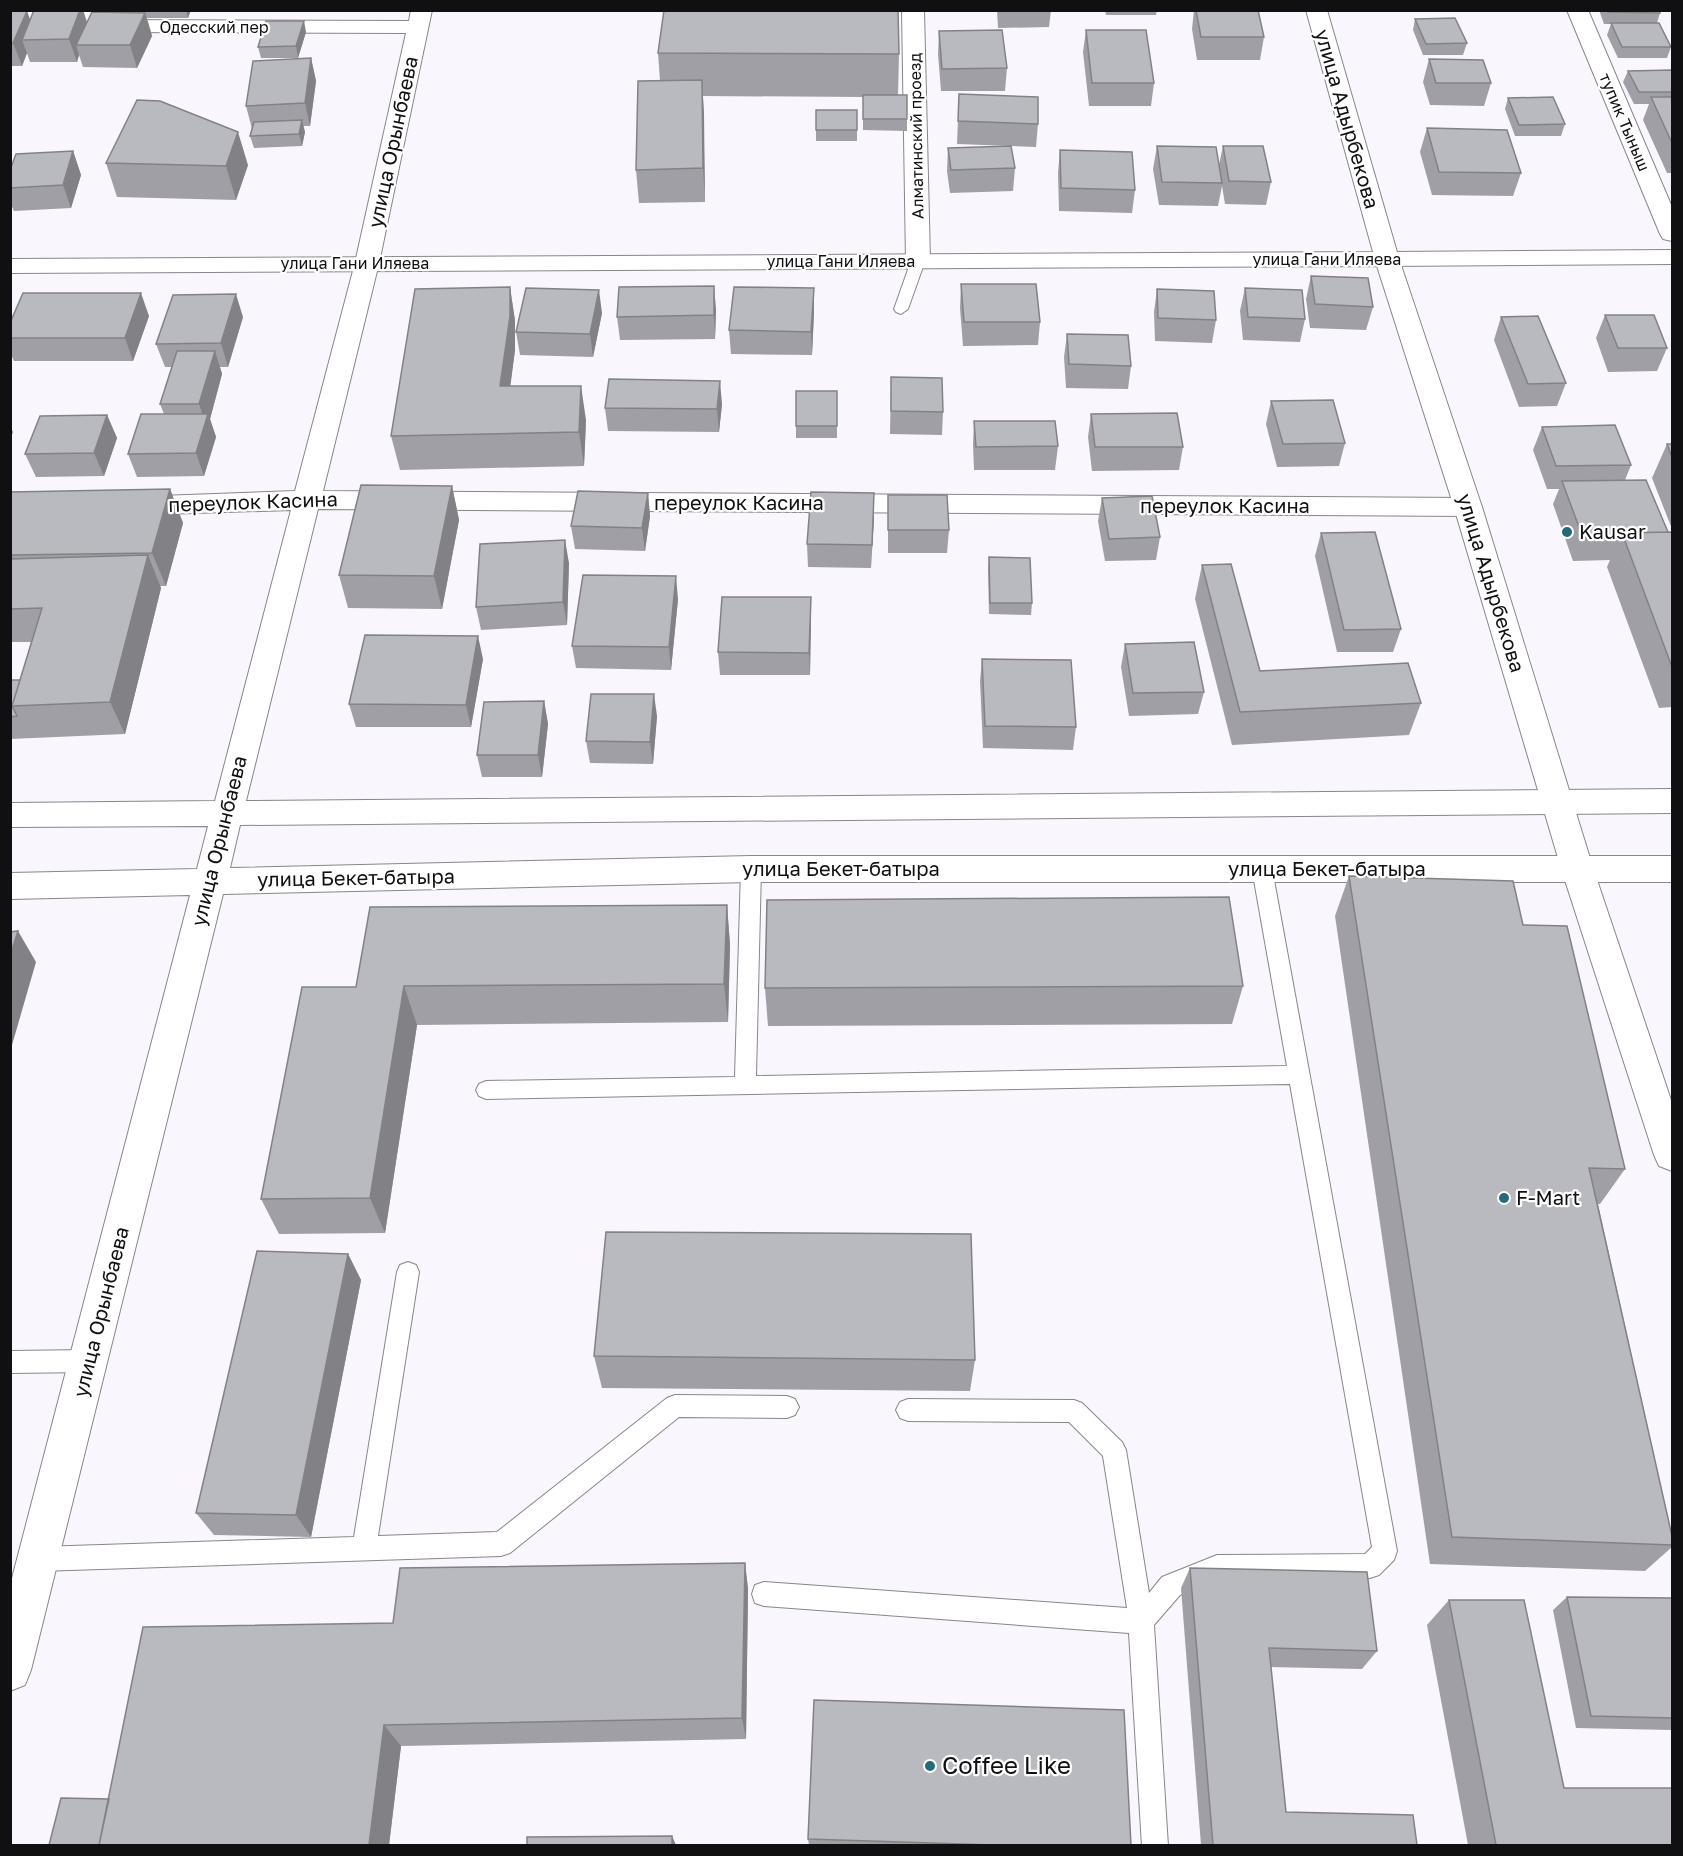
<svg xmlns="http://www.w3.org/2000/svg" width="1683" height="1856" viewBox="0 0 1683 1856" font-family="'Golos Text',sans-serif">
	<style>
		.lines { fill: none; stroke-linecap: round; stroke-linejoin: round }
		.lane-casing { stroke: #88858b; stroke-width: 2 }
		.street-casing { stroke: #88858b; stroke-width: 2 }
		.secondary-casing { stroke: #88858b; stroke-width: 2 }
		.lane { fill: #fff; fill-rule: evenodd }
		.street { fill: #fff; fill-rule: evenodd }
		.secondary { fill: #fff; fill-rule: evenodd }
		.wall { fill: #9f9fa5 }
		.shaded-wall { fill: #828286 }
		.building { fill: #b9b9c0; stroke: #828286; stroke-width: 1.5 }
		.poi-dot { fill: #246a79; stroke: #fff; stroke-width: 2 }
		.labels { text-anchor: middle; stroke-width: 4.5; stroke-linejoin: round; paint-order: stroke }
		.far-street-label { font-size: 16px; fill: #100f11; stroke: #fff }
		.street-label { font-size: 20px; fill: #100f11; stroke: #fff }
		.poi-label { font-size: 20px; fill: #100f11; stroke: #fff; text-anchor: start }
		.near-poi-label { font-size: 24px; fill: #100f11; stroke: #fff; text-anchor: start }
	</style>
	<rect width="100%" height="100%" fill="#faf6fd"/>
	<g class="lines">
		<defs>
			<path id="lane" d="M918 257 925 261 908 309 901 314 896 312 894 309 911 261Z
				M751 861 758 864 761 869 756 1076 1287 1066 1252 869 1255 864 1262 861 1269 864 1272 869 1397 1551 1394 1560 1379 1575 1370 1578 1345 1580 1217 1579 1180 1595 1154 1625 1168 1846H1142L1129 1633 764 1606 755 1603 752 1594 755 1585 764 1582 1127 1608 1103 1456 1069 1422 908 1421 900 1418 896 1410 900 1402 908 1399 1074 1400 1082 1403 1122 1442 1126 1450 1149 1593 1162 1577 1217 1555 1365 1554 1372 1547 1290 1084 486 1099 479 1096 476 1090 479 1084 486 1081 735 1077 741 869 744 864Z
				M408 1262 416 1265 419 1272 378 1536 497 1532 667 1398 675 1395 787 1396 795 1399 799 1407 795 1415 787 1418 679 1417 510 1553 501 1556 39 1571 30 1568 27 1559 30 1550 39 1547 354 1537 397 1272 400 1265Z
				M89 1350 97 1353 100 1361 97 1369 89 1372 10 1373V1351Z"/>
			<path id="street" d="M411 10H432L379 263 323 491 1468 498 1478 500 1482 507 1478 514 1468 516 318 509 246 801 1672 789V813L240 825 230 868 751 856H1672V882H751L223 894 31 1670 25 1685 10 1691V1586L190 895 10 899V873L197 869 208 826 10 827V803L215 801 291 510 132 515 122 513 118 506 122 499 132 497 295 491 355 263 406 33 105 32 97 31 94 26 97 21 105 20 409 21Z
				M902 10H924L930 261 927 266 918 268 909 266 906 261Z
				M1567 10H1588L1672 207V241L1663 239 1660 234Z
				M1672 250V264L1387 266 1378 264 1375 259 1378 254 1387 252Z"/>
			<path id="secondary" d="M1306 10H1327L1399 259 1482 507 1593 868 1672 1103V1171L1659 1166 1654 1155 1561 868 1454 507 1377 266 10 273V259L1373 252Z"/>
		</defs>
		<!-- lane casing -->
		<use href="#lane" class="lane-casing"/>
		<!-- street casing -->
		<use href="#street" class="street-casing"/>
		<!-- secondary casing -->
		<use href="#secondary" class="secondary-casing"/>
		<!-- lane -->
		<use href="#lane" class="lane"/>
		<!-- street -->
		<use href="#street" class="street"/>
		<!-- secondary -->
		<use href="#secondary" class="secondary"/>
	</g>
	<!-- wall -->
	<path class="wall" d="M83 10 87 22 137 13 136 10H191L188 18H147L152 36 137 68 83 67 79 55 77 62H30L27 53 22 66H10V11L30 20Z
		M664 10H902V12H898L899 54 898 95H907V131L863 130V97L703 96 705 202 639 203 636 170 660 81 658 53Z
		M997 10H1051L1049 27 998 28Z
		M1105 10H1157L1156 15H1106Z
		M1194 10H1258L1264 37 1260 60H1197L1192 29Z
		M1599 10H1659L1660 13 1657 23 1671 47 1667 58H1618L1607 35 1611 24H1604Z
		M1415 19 1467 43 1463 55H1423L1413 30Z
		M1086 30 1154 83 1151 106H1089L1083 52Z
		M939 31 1007 68 1005 91H941L938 54Z
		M306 32 298 58H261L258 47Z
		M311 58 316 81 310 126H303L305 132 302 146 254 148 250 136 252 129 246 106Z
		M1429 59 1491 83 1484 106 1430 105 1423 82Z
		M1672 70V173H1667L1643 120 1649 104H1634L1623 82 1628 71Z
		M959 94 1038 124 1036 147 957 144Z
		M1508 98 1565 124 1561 136H1515L1505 109Z
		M816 110H857V141H816Z
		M1427 128 1521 173 1513 196 1432 195 1420 152Z
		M1157 146 1219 165 1223 146 1271 182 1266 205 1225 204 1222 186 1218 206 1159 205 1153 169Z
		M948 148 1015 168 1013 191 950 193 947 171Z
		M1060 150 1135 190 1132 213 1059 211 1058 173Z
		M73 151 81 175 71 208 14 211 10 202V170Z
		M106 163 248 165 236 200 117 197Z
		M1311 276 1373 307 1366 330 1310 328 1306 299Z
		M961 284 1040 322 1038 345 963 346 960 308Z
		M510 287 515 321V350L510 386 586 420 584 466 400 470 391 436Z
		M814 288V312L812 355 731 354 729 330Z
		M1245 288 1305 319 1300 342 1243 340 1240 311Z
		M1157 289 1216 320 1212 343 1155 341 1154 312Z
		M716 309 715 339 620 340 617 317Z
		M602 313 593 357 520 355 516 332Z
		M1605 315 1667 348 1657 371 1608 372 1596 338Z
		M149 316 133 361H14L10 352V323Z
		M243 317 228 367H220L222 374 210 419 216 437 204 476 137 477 128 454 164 414 160 404 172 367H165L156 344Z
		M1501 317 1566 383 1557 406 1519 407 1494 340Z
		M1067 334 1131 366 1128 389 1066 388 1064 357Z
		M891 377 943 412 942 435 890 434Z
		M837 391V438H796V426Z
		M1271 401 1345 443 1339 466 1277 467 1266 424Z
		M722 404 719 432 608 431 605 408Z
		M1091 414 1183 447 1179 470 1092 471 1088 437Z
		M107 415 117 438 104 476 36 477 25 454Z
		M974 421 1058 446 1055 470H974L973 445Z
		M1542 427 1631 465 1625 480 1668 532H1672V707L1659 708 1607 567 1610 560 1573 561 1553 504 1559 489H1547L1533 450Z
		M1667 444H1672V529L1652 478Z
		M452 486 459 520 442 609 348 608 339 575Z
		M170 489 183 523 166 586H160L161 588 125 734 10 739V680H20L31 642H10V492Z
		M648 493 650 516 645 551 575 549 571 526Z
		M888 495 949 530 947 553H888Z
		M1102 498 1160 537 1156 560 1105 561 1098 521Z
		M874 516 871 568 808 567 807 544Z
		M1321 533 1401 629 1393 652H1337L1315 556Z
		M989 557 1032 603 1031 615 989 614 988 568Z
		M569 563 567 625 481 630 476 607Z
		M1202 565 1260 671 1421 703 1409 735 1232 745 1195 599Z
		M811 597 810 675H720L718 652Z
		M678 599 671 670 576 668 572 646Z
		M1125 644 1204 692 1198 714 1129 716 1121 667Z
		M483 659 471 727H356L349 704Z
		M982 659 1076 727 1073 750 983 748 980 681Z
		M544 701 548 724 542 777H482L477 755Z
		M657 716 653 764 590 763 586 741Z
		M1349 876 1523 925 1625 1169 1600 1204H1598L1672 1536V1547L1645 1571 1430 1564 1335 916Z
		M727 905 730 945 728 1022 417 1025 385 1233 279 1234 261 1199 356 987Z
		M1243 986 1232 1024 768 1026 765 988Z
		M348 1254 361 1280 311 1537 214 1535 196 1513Z
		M594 1356 975 1360 970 1391 602 1388Z
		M745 1563 748 1589 746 1739 401 1746 389 1845H49L109 1799 393 1623Z
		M1190 1568 1377 1651 1362 1669 1270 1667 1286 1812 1417 1845H1201L1181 1588Z
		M1567 1597 1672 1598V1730L1576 1728 1553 1610Z
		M1449 1600 1564 1788 1672 1845H1468L1427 1625Z
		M808 1839 1131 1845H809Z"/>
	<!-- shaded-wall -->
	<path class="shaded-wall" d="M80 10H83L89 30 76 45 79 55 77 62 69 39Z
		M186 10H191L188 18Z
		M27 11 35 33 22 40 27 53 22 66 13 43Z
		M145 13 152 36 137 68 130 45Z
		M304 21 306 32 298 58 296 46Z
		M311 58 316 81 310 126 305 103Z
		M702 80 704 113 705 202 703 168Z
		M302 120 305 132 302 146 299 134Z
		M238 132 248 165 236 200 226 166Z
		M73 151 81 175 71 208 63 185Z
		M714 286 716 309 715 339 714 315Z
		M510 287 515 321V350L506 420 500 386Z
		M814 288V312L812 355 811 332Z
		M599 290 602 313 593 357 590 334Z
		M141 293 149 316 133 361 125 338Z
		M236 294 243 317 228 367 221 343Z
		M215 351 222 374 210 419 216 437 204 476 196 453 205 422 199 404Z
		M720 381 722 404 719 432 717 409Z
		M581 386 586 420 584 466 579 432Z
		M107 415 117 438 104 476 94 453Z
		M10 426 13 432 10 440Z
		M452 486 459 520 442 609 434 576Z
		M170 489 183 523 166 586 152 553Z
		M648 493 650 516 645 551 642 528Z
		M874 493V516L871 568 872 545Z
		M565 540 569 563 567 625 563 602Z
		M148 555 161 588 125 734 110 702Z
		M676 576 678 599 671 670 669 647Z
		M811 597V619L810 675 809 653Z
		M478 636 483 659 471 727 466 705Z
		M654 694 657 716 653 764 650 742Z
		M544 701 548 724 542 777 538 755Z
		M727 905 730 945 728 1022 724 984Z
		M18 931 36 962 10 1052V956Z
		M404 986 417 1025 385 1233 370 1198Z
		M348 1254 361 1280 311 1537 296 1515Z
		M745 1563 748 1589 746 1739 742 1718Z
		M384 1725 401 1746 389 1845H369Z
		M672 1836 676 1845H672Z"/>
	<!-- building -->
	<path class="building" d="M34 10H80L69 39 22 40Z
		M664 10H898L899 54 658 53Z
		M1196 10H1258L1264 37H1201Z
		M1607 10H1659L1660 13 1608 12Z
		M10 11H27L13 43H10Z
		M92 12 145 13 130 45H76Z
		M1455 18 1467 43 1426 44 1415 19Z
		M266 21H304L296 46 258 47Z
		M1611 23H1659L1671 47H1622Z
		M1002 30 1007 68 942 69 939 31Z
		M1086 30H1146L1154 83H1092Z
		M311 58 305 103 246 106 253 61Z
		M1429 59 1483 60 1491 83H1436Z
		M1672 70V92H1639L1628 71Z
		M702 80 703 168 636 170 638 81Z
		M959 94 1038 97V124L958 121Z
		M863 95H907V119H863Z
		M1553 97 1565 124 1519 125 1508 98Z
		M1651 97H1672V143Z
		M137 100 160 101 238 132 226 166 106 163Z
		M816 110H857V130H816Z
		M302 120 299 134 250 136 254 122Z
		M1427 128 1507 130 1521 173 1439 172Z
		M1011 146 1015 168 951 170 948 148Z
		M1157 146 1216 147 1222 183 1162 182Z
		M1223 146H1263L1271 182 1229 181Z
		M1060 150 1132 152 1135 190 1061 188Z
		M73 151 63 185 10 188V170L16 154Z
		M1311 276 1368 278 1373 307 1315 304Z
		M961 284H1036L1040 322H964Z
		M714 286V315L617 317 619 287Z
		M510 287V316L500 386H581L579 432 391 436 415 289Z
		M734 287 814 288 811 332 729 330Z
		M526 288 599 290 590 334 516 332Z
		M1245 288 1302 290 1305 319 1248 317Z
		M1157 289 1214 291 1216 320 1158 318Z
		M23 293H141L125 338H10V323Z
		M236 294 221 343 156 344 173 295Z
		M1605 315H1654L1667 348H1618Z
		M1538 316 1566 383 1528 384 1501 317Z
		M1067 334 1128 335 1131 366 1069 364Z
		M177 351H215L199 404H160Z
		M891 377 942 378 943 412 891 411Z
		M609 379 720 381 717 409 605 408Z
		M796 391H837V426H796Z
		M1333 400 1345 443 1283 444 1271 401Z
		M1177 413 1183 447H1095L1091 414Z
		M141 414H208L196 453 128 454Z
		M107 415 94 453 25 454 40 416Z
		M974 421H1055L1058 446 976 447Z
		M1615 425 1631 465 1556 466 1542 427Z
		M1667 444H1672V457Z
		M1646 480 1668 532 1622 533 1620 537 1583 538 1562 481Z
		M361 485 452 486 434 576 339 575Z
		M170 489 152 553 10 555V492Z
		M578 491 648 493 642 528 571 526Z
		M811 492 874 493 872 545 807 544Z
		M888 495H947L949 530H888Z
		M1152 496 1160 537 1109 539 1102 498Z
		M1375 532 1401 629 1344 630 1321 533Z
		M1672 532V667L1622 533Z
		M565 540 563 602 476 607 480 544Z
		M148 555 110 702 12 706 42 608 10 609V559Z
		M989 557 1030 558 1032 603H990Z
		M1231 564 1260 671 1408 663 1421 703 1240 712 1202 565Z
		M583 575 676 576 669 647 572 646Z
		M722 597H811L809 653 718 652Z
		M365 635 478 636 466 705 349 704Z
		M1194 642 1204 692 1133 693 1125 644Z
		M982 659 1071 660 1076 727 985 726Z
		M10 680H20L12 706 17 716 10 717Z
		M591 694H654L650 742 586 741Z
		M544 701 538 755H477L484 702Z
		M1349 876 1513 881 1523 925 1567 926 1625 1169 1589 1168 1672 1536V1545L1452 1537Z
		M1229 897 1243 986 765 988 767 900Z
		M727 905 724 984 404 986 370 1198 261 1199 302 987H356L370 907Z
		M18 931 10 956V932Z
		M606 1232 971 1234 975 1360 594 1356Z
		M257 1251 348 1254 296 1515 196 1513Z
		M745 1563 742 1718 384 1725 369 1845H99L143 1627 393 1623 400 1568Z
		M1190 1568 1367 1572 1377 1651 1269 1648 1286 1812 1413 1815 1417 1845H1213Z
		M1567 1597 1672 1598V1718L1591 1716Z
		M1449 1600H1524L1564 1788H1672V1845H1496Z
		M814 1700 1124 1710 1131 1845H994L808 1839Z
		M61 1798 109 1799 99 1845H49Z
		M672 1836V1845H527V1837Z"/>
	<!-- markers -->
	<g class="poi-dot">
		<circle cx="1567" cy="532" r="6"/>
		<circle cx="1504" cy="1198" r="6"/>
		<circle cx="930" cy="1766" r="6"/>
	</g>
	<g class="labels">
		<!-- far-street labels -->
		<g class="far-street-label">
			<text x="214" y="33">Одесский пер</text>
			<text transform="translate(1625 122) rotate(67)" y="6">тупик Тыныш</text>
			<text transform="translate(916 136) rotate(-91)" y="6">Алматинский проезд</text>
			<text x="1327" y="265">улица Гани Иляева</text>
			<text x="841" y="267">улица Гани Иляева</text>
			<text x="355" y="269">улица Гани Иляева</text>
		</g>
		<!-- street labels -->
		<g class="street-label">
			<text transform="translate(1347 119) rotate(74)" y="7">улица Адырбекова</text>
			<text transform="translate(393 142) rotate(-78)" y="7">улица Орынбаева</text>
			<text transform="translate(253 502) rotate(-2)" y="7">переулок Касина</text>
			<text x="739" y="510">переулок Касина</text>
			<text x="1225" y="513">переулок Касина</text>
			<text transform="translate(1491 583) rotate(73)" y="7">улица Адырбекова</text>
			<text transform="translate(219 841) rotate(-76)" y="7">улица Орынбаева</text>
			<text x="841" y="876">улица Бекет-батыра</text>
			<text x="1327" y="876">улица Бекет-батыра</text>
			<text transform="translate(356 878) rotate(-1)" y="7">улица Бекет-батыра</text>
			<text transform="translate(101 1312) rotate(-76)" y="7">улица Орынбаева</text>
		</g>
		<!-- poi labels -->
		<g class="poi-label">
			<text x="1579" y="539">Kausar</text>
			<text x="1516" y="1205">F-Mart</text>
		</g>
		<!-- near-poi labels -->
		<g class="near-poi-label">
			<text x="942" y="1774">Coffee Like</text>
		</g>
	</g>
	<!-- border -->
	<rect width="1683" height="1856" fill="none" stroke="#100f11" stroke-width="24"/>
</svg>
